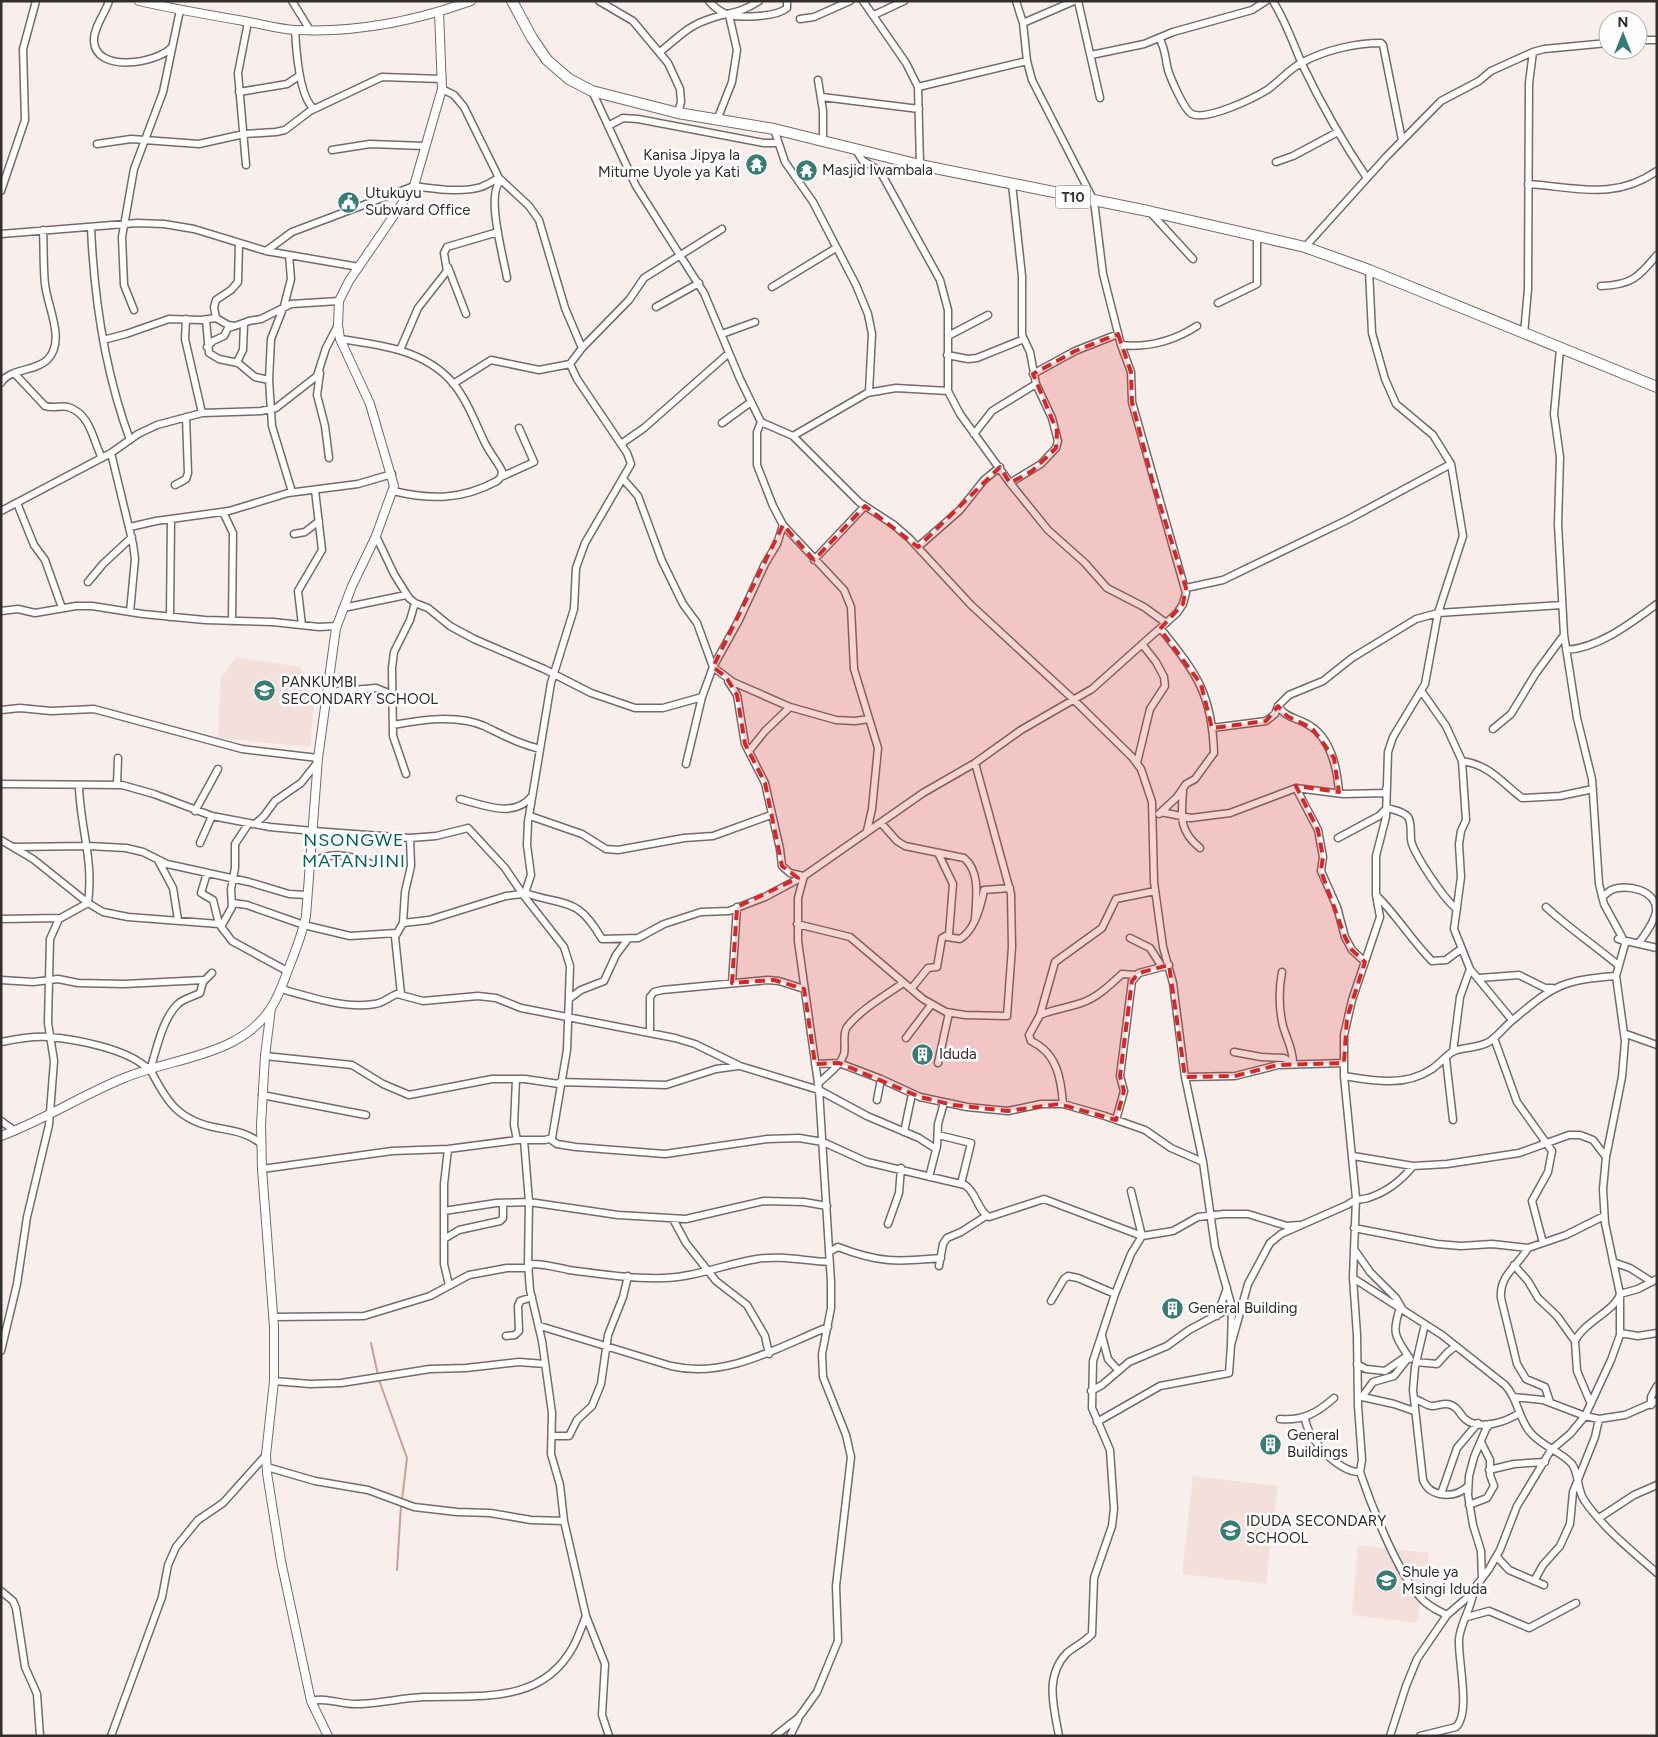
<svg xmlns="http://www.w3.org/2000/svg" width="1658" height="1737" viewBox="0 0 1658 1737" font-family="Figtree,sans-serif">
	<style>
		.built { fill: #f3e0db }
		.lines { fill: none; stroke-linecap: round; stroke-linejoin: round }
		.stream { stroke: #cd9f93; stroke-width: 2 }
		.minor-casing { stroke: #746c69; stroke-width: 9 }
		.tertiary-casing { stroke: #746c69; stroke-width: 10 }
		.trunk-casing { stroke: #746c69; stroke-width: 12 }
		.minor { stroke: #fff; stroke-width: 6 }
		.tertiary { stroke: #fff; stroke-width: 8 }
		.trunk { stroke: #fff; stroke-width: 10 }
		.marked { fill: #d62828; fill-opacity: 0.2; stroke: #d62828; stroke-width: 4; stroke-dasharray: 10 6; stroke-linejoin: round }
		.labels { text-anchor: middle; stroke-width: 5; stroke-linejoin: round; paint-order: stroke }
		.shield { fill: #fefefe; stroke: #6e6c6c; stroke-width: 1 }
		.shield-label { font-size: 14px; font-weight: bold; fill: #312e2d }
		.poi-label { font-size: 15px; fill: #312e2d; stroke: #fefefe; text-anchor: start }
		.quarter-label { font-size: 18px; letter-spacing: 1px; fill: #00645b; stroke: #fefefe }
	</style>
	<rect width="100%" height="100%" fill="#f8eeec"/>
	<!-- built -->
	<path class="built" d="M236 657 301 667 314 704 310 747 218 738 221 678Z
		M1193 1476 1278 1486 1266 1584 1182 1574Z
		M1358 1545 1429 1553 1417 1623 1352 1615Z"/>
	<g class="lines">
		<!-- stream -->
		<path class="stream" d="M371 1343 378 1375
			M379 1380 407 1458 402 1500
			M397 1570 401 1505"/>
		<defs>
			<path id="minor" d="M109 1C105 14 93 28 94 41 95 73 157 64 172 47
				M292 1 310 30
				M599 1 633 21 668 63 680 89 681 102 678 113
				M709 1C714 7 720 12 729 15 742 18 777 17 787 8V1
				M863 1 906 63 918 87 920 165
				M1078 1 1100 98
				M1273 1C1287 24 1292 41 1302 64 1321 104 1342 141 1367 178
				M874 15 904 1
				M800 19 814 17 850 1
				M1023 23 1074 1
				M295 30C296 49 299 97 314 109
				M1159 38C1166 49 1165 59 1168 70 1171 79 1184 110 1192 114 1207 121 1254 98 1267 90 1280 81 1289 69 1303 62 1326 50 1355 43 1381 43L1383 45 1402 140
				M1638 40H1657
				M660 52C674 41 687 27 704 21 726 12 738 15 759 1
				M1091 55 1144 44 1173 32 1252 10 1266 1
				M818 80 823 111V142
				M918 87 1027 61
				M442 89 454 95 464 107 499 178 529 206 539 220 565 308 582 348
				M592 91 636 186 704 293 740 379 761 422 793 436 859 502 894 525 910 539 971 605 1074 700 1132 757 1141 769 1152 802 1154 882 1163 947 1173 983 1185 1077 1203 1162 1215 1247 1232 1307 1231 1345
				M239 92 287 84 299 76
				M822 97 919 109
				M717 120 732 82 737 50 729 15
				M608 126 623 118 638 119 764 143H778
				M774 129 785 162 813 202 856 285 868 314 872 334 869 392 793 436
				M97 144 131 139 199 144 244 134 276 132 285 130 310 111 382 77 442 79
				M332 150 370 144 424 146
				M856 150 862 160 880 171 940 280 948 310V391L960 414 1010 483 1048 530 1085 563 1107 588 1144 607 1166 623
				M1276 162 1293 156 1336 133
				M246 165 238 73 248 22
				M501 181C485 193 504 259 507 278
				M1528 184C1576 187 1614 201 1657 171
				M1 191 25 120 23 49 36 1
				M1149 211 1193 259
				M91 227C94 299 105 372 130 440
				M1 234 137 223 164 224 194 229 266 251 359 267
				M1305 247 1387 156 1441 101 1479 81 1491 71 1533 52 1544 49 1608 43
				M266 251 292 232 414 186C434 189 461 193 481 187 487 185 493 181 499 178
				M289 255 291 279 284 306 271 339 269 380 272 426 292 492
				M448 267 466 314
				M1369 270 1372 333 1385 379 1396 404 1433 435 1451 464 1463 536 1438 613 1425 684 1393 737 1388 752 1386 817 1376 856V895L1380 917 1352 1000 1344 1035V1076L1356 1198 1353 1278 1357 1335 1358 1406 1362 1460 1360 1472C1371 1505 1398 1574 1421 1598 1428 1606 1437 1610 1447 1615
				M1601 286C1631 285 1638 278 1657 255
				M772 287 836 248
				M1218 303 1257 284V235
				M656 307 699 283
				M134 310 124 285 122 237 134 169 163 92 180 10
				M216 318 214 307 216 300 231 290 238 282 239 243
				M186 319 185 339 202 413
				M206 320 209 353 219 359 238 363
				M244 324 243 350 237 362 255 377 269 380
				M722 334 755 322
				M1524 334 1528 289 1529 83 1533 52
				M948 336 988 315
				M340 339C381 345 425 350 453 383 467 400 475 422 484 441 489 452 497 461 502 471L501 477 497 481C462 500 431 500 393 491
				M103 340 126 334 169 319 201 320 216 318 228 325 235 326 249 321 261 319 291 304 339 301
				M1121 345C1148 348 1175 340 1197 326
				M207 347 213 341 224 336 228 328 232 327
				M400 350 418 308 447 271 444 253 447 247 498 232
				M947 355 968 359 977 358 1024 339
				M320 373 317 395 325 426 329 458
				M15 374 45 406C53 409 61 405 68 407 91 414 93 441 102 458
				M1033 374 1075 351 1118 334
				M1 383C9 368 36 372 48 359 66 340 47 306 45 284 43 266 44 248 43 230
				M453 384 491 360 539 370 570 364
				M867 393 896 388 948 391
				M761 422 757 432V465L773 506 783 525 844 590 851 607 854 669 878 748 872 809 867 831
				M722 423 751 402
				M974 434 992 411 1036 384
				M621 444 644 428 729 353
				M111 453 133 544 135 559 130 612
				M501 477 534 462 519 428
				M624 480 638 496 662 561 683 604 697 623 713 667 733 682 790 707 836 720 855 721 869 719
				M1010 483 1041 464 1056 448 1058 441 1052 418 1036 384 1030 352 1022 335V276L1012 184
				M175 485 186 479 188 473 186 417
				M17 503 34 545 45 560 62 608
				M1 511 111 453 138 434 157 425 202 413 261 411 276 408 317 376 326 348 338 325
				M223 512 233 533 232 621
				M130 527 156 521 229 511 288 493 358 484 392 474
				M294 534 305 532 319 521
				M376 536 394 574 409 598 415 603 428 608 450 626 474 639 544 669 591 693 635 708H663L702 697
				M918 547 960 510 984 480 1000 467
				M814 560 865 506
				M88 582 103 564 132 537
				M1186 588 1223 580 1347 520 1451 464
				M343 608 406 595
				M1 611 18 609 35 613 76 606H92L143 614 205 620 273 622 319 627 337 626
				M170 617 171 519
				M302 625 298 591 322 550 315 490
				M1566 650C1599 648 1631 623 1657 604
				M728 681 737 695 745 744 765 783 780 849 782 866 790 873 803 876
				M328 692 376 688 391 694
				M1422 692 1446 726 1462 761C1490 765 1501 782 1522 798L1560 796 1593 789
				M1278 706C1286 718 1295 717 1307 724 1331 737 1337 767 1339 792
				M1 710 20 708 51 711 94 709 242 749 318 758
				M393 725C421 720 456 714 484 726 505 736 517 743 540 749
				M1212 728 1266 721 1275 714 1278 706 1289 695 1323 681 1352 658 1416 619 1438 613 1562 605
				M1493 729 1511 714 1536 673 1564 635
				M749 751 765 731 790 707
				M1462 761 1466 820 1461 831 1459 844 1461 877 1454 929 1470 969 1512 1020
				M1137 763 1150 709 1165 686 1164 677 1156 662 1142 644
				M686 764 702 697 713 667 739 620 765 564 777 544 783 525
				M406 774 393 736 392 668 394 652 410 620 415 603
				M1 784 122 785 154 794 212 816 270 827 313 831 410 838 436 836 468 828 505 868 524 896
				M117 785 118 758
				M1296 788 1318 830 1323 857 1321 871 1337 907 1345 937 1352 950 1365 962
				M1183 791C1181 817 1179 831 1200 848
				M460 799C484 805 514 819 532 796
				M195 811 218 769
				M1161 812 1191 818 1230 813 1296 788 1343 794 1386 793V789
				M1159 814 1177 797 1186 784 1195 779 1214 753C1212 694 1197 674 1161 629
				M530 816 582 834 606 849 618 850 684 838 713 836 771 815
				M881 823 897 841 905 846 964 858C981 872 976 899 975 919
				M255 824 264 816 275 801 301 783 317 763
				M1338 838 1379 816 1387 808C1394 810 1403 811 1408 817 1413 825 1409 836 1412 844 1417 858 1445 901 1457 909
				M1 840 33 859 88 903 103 912 128 917 219 924 232 941 287 971
				M200 843 212 816
				M14 847 88 846 126 848 143 852 167 864 249 882 289 894 307 895
				M158 860 173 888 178 920
				M309 864C330 851 349 854 371 864
				M207 873 201 893 213 900 219 924
				M525 893C567 907 577 896 602 939L638 938 664 924 701 912 729 911 765 897 804 876
				M1377 896C1398 917 1412 941 1432 961L1446 960 1461 949
				M1602 897C1605 895 1608 892 1611 890 1626 883 1658 890 1656 912 1654 923 1645 934 1639 943
				M233 903 247 905 304 925 350 936 396 933
				M1546 907C1569 928 1594 945 1618 965
				M1 919 60 918
				M403 923 429 920 506 896 522 894
				M797 924 850 937 923 999 946 1012 965 1015 1007 1016 1012 947 1011 894 975 763
				M222 925 232 907 231 889 235 868V844L249 823
				M947 937 960 939C975 930 981 906 984 890L1010 888
				M1130 938 1150 948 1162 967
				M1622 940 1657 948
				M1282 972C1279 988 1279 1009 1283 1026 1287 1040 1293 1049 1293 1063
				M1479 978 1519 975 1545 988H1552
				M1 980 33 982 58 979 78 983 124 984 204 980
				M732 983 737 907
				M281 989C310 997 345 1009 375 1004 383 1003 389 997 397 994L423 1001 478 996 496 998 521 1008 675 1038 695 1044 740 1066 819 1090 867 1116 919 1138 936 1149
				M911 989 928 968 937 967 942 938 949 934 953 884 939 855
				M401 994 395 937 403 923 405 892 411 866 410 838
				M570 998 581 990 604 981 616 955 628 939
				M1040 1015C1054 1009 1067 1008 1081 1003 1097 998 1110 985 1122 974L1137 975
				M650 1033V997L654 992 662 990 768 980 779 981 804 989
				M1626 1034 1657 1045
				M906 1038 931 1005
				M1494 1038 1517 1102 1552 1151 1548 1172 1532 1201 1543 1243
				M1 1042C16 1039 33 1036 48 1037 76 1039 127 1049 147 1068
				M1234 1052 1261 1057 1284 1058 1294 1064
				M1453 1052 1460 997 1470 969
				M265 1056 352 1065 383 1084 409 1095 492 1079H525L559 1084
				M1446 1059 1453 1120
				M938 1063 949 1013
				M815 1064 839 1063 881 1079 920 1097 967 1107 1008 1111 1041 1104H1063L1105 1116 1145 1130 1171 1148 1203 1162
				M149 1067C166 1101 178 1121 218 1128 234 1131 249 1133 261 1144
				M151 1067C157 1047 163 1018 178 1004 184 998 193 997 200 993L203 982 212 973
				M1344 1076C1374 1081 1405 1087 1432 1069 1439 1064 1446 1056 1452 1052 1460 1047 1476 1049 1489 1042 1499 1035 1505 1026 1514 1019 1554 985 1563 980 1616 976
				M1185 1077 1235 1076 1278 1065 1344 1063
				M516 1079 514 1125 517 1140
				M560 1082 666 1085 716 1069 738 1066
				M818 1084C826 1075 840 1067 844 1054 846 1046 842 1034 847 1027 861 1009 885 996 903 983
				M262 1095 366 1115
				M877 1100 881 1079
				M1063 1104C1061 1078 1057 1053 1031 1041L1029 1035 1040 1015 1055 962 1102 928 1116 899 1155 891
				M1116 1120 1124 1091 1120 1076 1132 981 1139 973 1169 965
				M1 1121 15 1131
				M904 1132 912 1094
				M938 1135 971 1143 961 1184
				M550 1139 557 1144 576 1147 665 1154 767 1139 799 1138 823 1142 867 1162 965 1185C977 1193 977 1210 989 1217L1044 1199 1142 1236
				M524 1140 529 1202 528 1264 530 1290 542 1341 552 1413 551 1454 560 1485 564 1521 586 1616 605 1664 602 1715 609 1736
				M448 1149 444 1184V1264L449 1285
				M1353 1156 1413 1166 1447 1164 1519 1153 1569 1135H1580L1593 1140 1606 1157
				M262 1169 392 1151 448 1149 517 1140H545L552 1138 567 1050 570 966 564 947 524 896 531 875 527 845 528 822 551 683 574 609 576 568 585 543 631 464 627 453 577 379 570 364 582 348 629 300 644 278 722 229
				M929 1177 937 1146 938 1124 944 1103
				M1131 1191 1142 1236
				M444 1211 496 1203 529 1202 618 1215 686 1219 764 1201 804 1202 827 1206
				M673 1219 686 1243 716 1281 747 1305 765 1336 769 1354
				M888 1224 899 1193 901 1168
				M1354 1228 1437 1244 1461 1246 1492 1244 1528 1248 1566 1235 1604 1216
				M444 1239 459 1230 500 1221 503 1218V1203
				M1528 1248C1518 1266 1499 1275 1501 1298L1517 1364 1526 1379 1545 1387 1550 1402
				M1354 1249 1370 1272 1396 1298 1403 1310
				M829 1252 838 1247C879 1263 897 1262 941 1258
				M1613 1262 1630 1268 1652 1282
				M528 1264C542 1263 555 1267 569 1270 599 1274 634 1279 664 1278 696 1277 725 1264 757 1259 780 1255 805 1261 829 1262
				M1514 1265 1528 1281 1538 1298 1557 1316 1575 1341 1577 1371 1591 1404
				M939 1266 943 1244 947 1238 961 1232 986 1216
				M1353 1278 1442 1335 1505 1385C1518 1398 1518 1418 1530 1432 1541 1446 1562 1452 1572 1464 1579 1474 1577 1489 1584 1500 1603 1528 1632 1551 1657 1573
				M1051 1301 1064 1279 1068 1276 1078 1278 1115 1294
				M1400 1308C1391 1335 1396 1337 1410 1359
				M1217 1316 1227 1288
				M273 1317 364 1316 430 1296 469 1275 507 1268H529
				M1425 1324 1415 1367 1413 1390 1423 1480C1430 1498 1455 1499 1468 1486
				M540 1326 671 1366C727 1379 778 1347 828 1327
				M1620 1333 1638 1336 1657 1333
				M506 1336 515 1335 519 1331 518 1306 520 1301 532 1297
				M1102 1336 1108 1359 1118 1370
				M1575 1341C1584 1322 1615 1311 1620 1294L1638 1289 1657 1279
				M1 1351 17 1284 27 1217 49 1125 54 1061 48 1023 50 939 59 919 88 903C94 860 80 827 79 786
				M1416 1362 1437 1364 1448 1352 1456 1346
				M1357 1364 1366 1369 1385 1371 1407 1356
				M274 1381 310 1384 341 1383 430 1369 466 1368 519 1362 545 1364
				M1091 1391 1102 1385 1129 1362 1167 1346 1189 1330 1232 1307
				M1358 1396 1394 1404 1414 1411
				M1362 1397 1373 1382 1394 1376 1409 1357
				M1513 1397 1543 1400 1585 1416 1599 1419 1625 1415 1657 1401
				M1414 1399C1420 1400 1427 1406 1432 1406 1439 1406 1444 1402 1451 1405 1459 1408 1460 1415 1465 1419 1479 1431 1505 1422 1518 1414
				M1651 1405V1397L1657 1386
				M1305 1417C1306 1438 1338 1472 1359 1472
				M1280 1419C1303 1421 1317 1413 1334 1398
				M1097 1422 1160 1386 1229 1373 1231 1345 1248 1284 1270 1243 1281 1234 1347 1205C1358 1197 1357 1201 1368 1198 1387 1192 1401 1181 1413 1166
				M552 1436H569L577 1420 592 1406 601 1384 608 1335 623 1297 628 1276
				M267 1467 315 1481 368 1490 414 1507 457 1512 490 1513 531 1520 564 1521
				M1489 1470 1514 1464 1545 1462
				M1441 1494 1457 1448 1478 1423
				M1469 1505 1487 1498 1494 1486 1490 1475V1460L1481 1442
				M1599 1518 1634 1495 1657 1485
				M1497 1557 1509 1570 1544 1585
				M1482 1578 1481 1551 1473 1525 1468 1495 1469 1476 1474 1457 1486 1429 1490 1424
				M1534 1581 1543 1565 1560 1546 1570 1524 1573 1492 1595 1437 1599 1419
				M1 1591 13 1601 16 1608 25 1667 37 1694 40 1736
				M1467 1617 1489 1611 1529 1628 1576 1603
				M311 1701C327 1697 339 1704 355 1704 378 1704 401 1698 424 1697 479 1695 541 1705 573 1647 578 1638 582 1626 586 1616
				M111 1736 162 1597 168 1565 176 1547 198 1520 223 1503 266 1455
				M775 1736 799 1717 817 1692 838 1641 836 1586 851 1457 846 1435 823 1377 822 1354 831 1308V1282L819 1090 798 941V898L804 876 923 793 975 763 1021 730 1092 689 1177 613 1183 604 1186 593 1132 402 1131 372 1121 345 1103 274 1094 201 1032 80 1027 61 1023 23 1016 1
				M790 1736 798 1720
				M1059 1736C1054 1708 1044 1676 1067 1653 1075 1646 1085 1642 1092 1634L1094 1578 1112 1526 1114 1509 1110 1450 1092 1408 1093 1361 1115 1294 1131 1254 1142 1236 1173 1231 1198 1217 1224 1214H1248L1287 1226 1300 1225
				M1390 1736 1406 1686 1417 1659 1447 1615 1468 1597 1489 1569 1500 1550 1517 1506 1551 1450 1570 1434 1585 1416 1611 1360 1620 1335V1294L1605 1223 1603 1189 1606 1157 1622 1077 1625 1041 1616 976 1625 944 1624 941 1618 939 1622 937 1604 904 1599 884 1592 779 1577 718 1564 635 1558 524 1560 457 1554 414 1560 349
				M1420 1736 1456 1727C1471 1713 1458 1661 1459 1640 1460 1622 1473 1607 1474 1588"/>
			<path id="tertiary" d="M139 1C174 9 209 15 244 21 261 24 279 29 296 30 356 33 415 21 471 1
				M271 1008 265 1056 261 1125 262 1169 274 1327V1381L266 1455 267 1473 281 1561 311 1701 328 1736
				M1 1136C44 1120 82 1095 124 1078 174 1057 239 1057 271 1008 279 996 283 983 288 970 295 952 302 935 306 916L318 758 336 628 352 586 376 536 394 486 370 404 340 339 338 325 339 301 349 281 414 186 442 89 439 12"/>
			<path id="trunk" d="M512 1 532 38 547 60 569 79 592 91 678 113 774 129 920 165 1148 211 1305 247 1369 270 1657 387"/>
		</defs>
		<!-- minor casing -->
		<use href="#minor" class="minor-casing"/>
		<!-- tertiary casing -->
		<use href="#tertiary" class="tertiary-casing"/>
		<!-- trunk casing -->
		<use href="#trunk" class="trunk-casing"/>
		<!-- minor -->
		<use href="#minor" class="minor"/>
		<!-- tertiary -->
		<use href="#tertiary" class="tertiary"/>
		<!-- trunk -->
		<use href="#trunk" class="trunk"/>
	</g>
	<!-- marked area -->
	<path class="marked" d="M1118 334 1131 372 1132 402 1152 479 1186 588 1183 604 1160 629 1201 684 1212 728 1266 721 1278 706 1287 716 1312 728 1334 758 1339 792 1296 786 1318 830 1323 857 1321 871 1345 937 1352 950 1365 962 1347 1018 1344 1063 1278 1065 1235 1076 1185 1077 1169 965 1139 973 1132 981 1120 1076 1124 1091 1116 1120 1059 1104 1008 1111 953 1105 920 1097 839 1063 815 1064 804 989 774 980 732 983 737 907 798 878 782 866 765 783 745 744 737 695 726 677 713 667 783 525 814 560 865 506 918 547 1000 467 1010 483 1032 471 1056 448 1057 431 1033 374 1075 351Z"/>
	<!-- icons -->
	<defs>
		<symbol id="temple-disc" viewBox="-11 -11 22 22"><circle r="9.5" fill="#377d75" stroke="#fefefe"/><path d="M0-6L5-2H3V0L6.5 2.5H4V6H1.5V3h-3V6H-4V2.5H-6.5L-3 0V-2H-5Z" fill="#fff"/></symbol>
		<symbol id="civic-disc" viewBox="-11 -11 22 22"><circle r="9.5" fill="#377d75" stroke="#fefefe"/><path d="M-.6-6.5H3V-4.5H.6V-3L4-1V1h2V6H-6V1h2V-1L-.6-3ZM-1.2 2.5V6h2.4V2.5Z" fill="#fff"/></symbol>
		<symbol id="school-disc" viewBox="-11 -11 22 22"><circle r="9.5" fill="#377d75" stroke="#fefefe"/><path d="M0-5L7-2L0 1L-7-2ZM-4 1L0 2.5L4 1V4Q0 6-4 4Z" fill="#fff"/></symbol>
		<symbol id="building-disc" viewBox="-11 -11 22 22"><circle r="9.5" fill="#377d75" stroke="#fefefe"/><path d="M-4-6H4V6H1V3H-1V6H-4ZM-2.5-4.3h1.7v1.8h-1.7ZM.8-4.3h1.7v1.8H.8ZM-2.5-1h1.7V.8h-1.7ZM.8-1h1.7V.8H.8Z" fill="#fff"/></symbol>
	</defs>
	<g fill-rule="evenodd">
		<use href="#temple-disc" x="744" y="152" width="25" height="25"/>
		<use href="#temple-disc" x="794" y="158" width="25" height="25"/>
		<use href="#civic-disc" x="336" y="190" width="25" height="25"/>
		<use href="#school-disc" x="252" y="678" width="25" height="25"/>
		<use href="#building-disc" x="910" y="1042" width="25" height="25"/>
		<use href="#building-disc" x="1160" y="1296" width="25" height="25"/>
		<use href="#building-disc" x="1258" y="1432" width="25" height="25"/>
		<use href="#school-disc" x="1218" y="1518" width="25" height="25"/>
		<use href="#school-disc" x="1374" y="1568" width="25" height="25"/>
	</g>
	<g class="labels">
		<!-- shield labels -->
		<rect class="shield" x="1055.5" y="185.5" width="35" height="23" rx="4"/>
		<g class="shield-label">
			<text x="1073" y="202">T10</text>
		</g>
		<!-- poi labels -->
		<g class="poi-label">
			<text x="740" y="160" text-anchor="end">Kanisa Jipya la<tspan x="740" dy="17">Mitume Uyole ya Kati</tspan></text>
			<text x="822" y="175">Masjid Iwambala</text>
			<text x="365" y="198">Utukuyu<tspan x="365" dy="17">Subward Office</tspan></text>
			<text x="281" y="687">PANKUMBI<tspan x="281" dy="17">SECONDARY SCHOOL</tspan></text>
			<text x="939" y="1059">Iduda</text>
			<text x="1188" y="1313">General Building</text>
			<text x="1287" y="1440">General<tspan x="1287" dy="17">Buildings</tspan></text>
			<text x="1246" y="1526">IDUDA SECONDARY<tspan x="1246" dy="17">SCHOOL</tspan></text>
			<text x="1402" y="1577">Shule ya<tspan x="1402" dy="17">Msingi Iduda</tspan></text>
		</g>
		<!-- quarter labels -->
		<g class="quarter-label">
			<text x="354" y="846">NSONGWE<tspan x="354" dy="21">MATANJINI</tspan></text>
		</g>
	</g>
	<!-- border -->
	<rect width="1658" height="1737" fill="none" stroke="#312e2d" stroke-width="5"/>
	<!-- north arrow -->
	<g transform="translate(1623 35)"><circle r="24" fill="#fefefe" stroke="#acabaa"/>
	<path d="M0-4L9 19L0 12L-9 19Z" fill="#377d75"/>
	<text y="-8" font-size="14" font-weight="bold" text-anchor="middle" fill="#312e2d">N</text>
	</g>
</svg>
